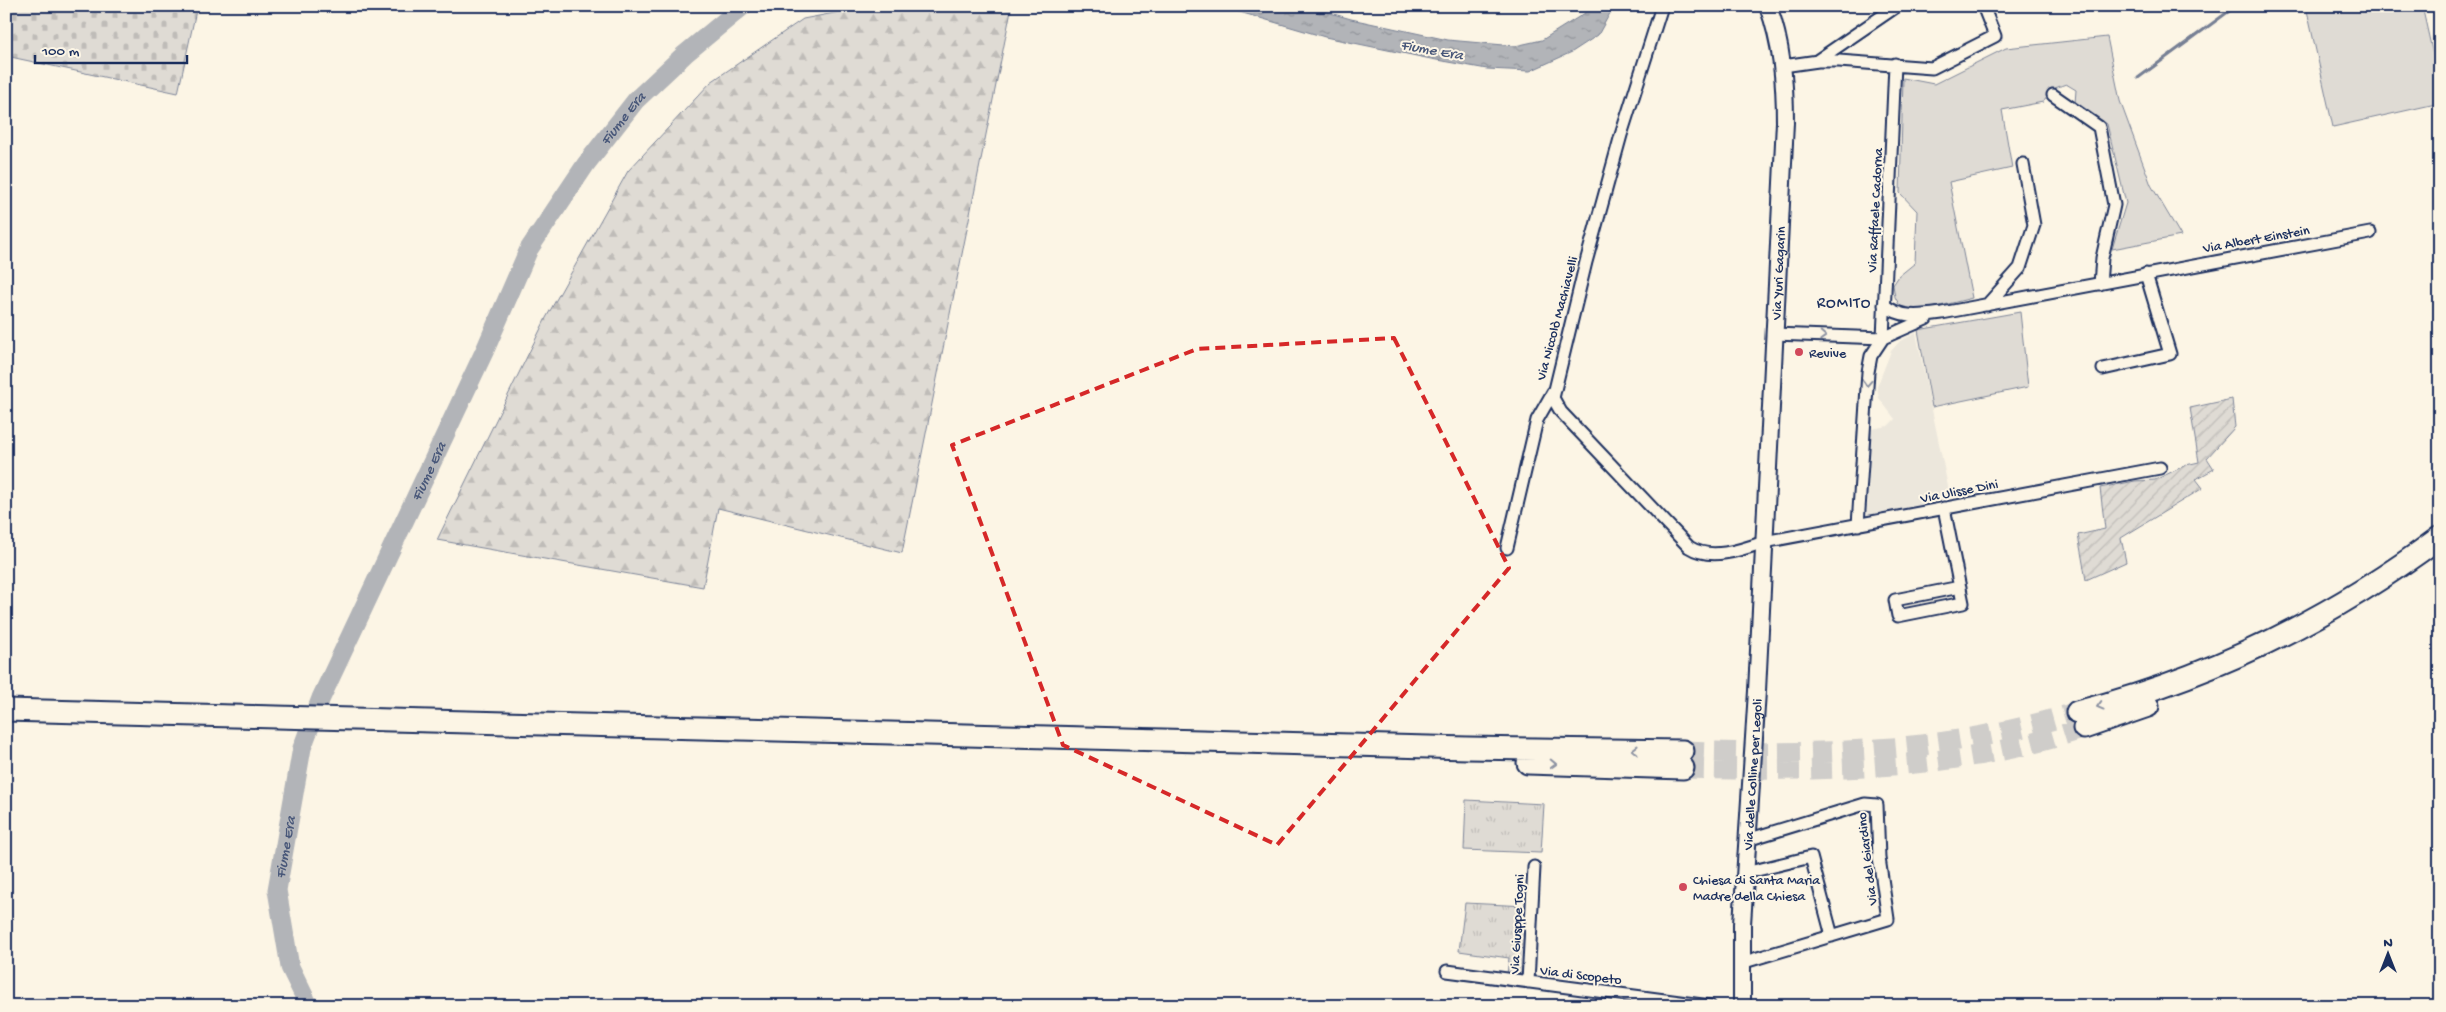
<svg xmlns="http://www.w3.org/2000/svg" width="2446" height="1012" viewBox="0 0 2446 1012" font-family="'Gochi Hand',sans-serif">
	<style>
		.built { fill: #ece7dc }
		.grass { fill: url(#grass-tufts); stroke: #7d8599 }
		.forest { fill: url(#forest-firs); stroke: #7d8599 }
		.cemetery { fill: url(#cemetery-stones); stroke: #7d8599 }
		.park { fill: #dfdbd4; stroke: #7d8599 }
		.garden { fill: url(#garden-furrows); stroke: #7d8599 }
		.water { fill: url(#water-ripples); stroke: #767f94 }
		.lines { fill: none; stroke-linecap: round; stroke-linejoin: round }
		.stream { stroke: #767f94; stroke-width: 3 }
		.river { stroke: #b2b4b8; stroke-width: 19 }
		.highway-tunnel { stroke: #cfcdca; stroke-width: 21; stroke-dasharray: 21 11; stroke-linecap: butt }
		.street-casing { stroke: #1b2f5e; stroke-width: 15 }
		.secondary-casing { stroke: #1b2f5e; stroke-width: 20 }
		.highway-casing { stroke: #1b2f5e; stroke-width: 25 }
		.street { stroke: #fcf5e5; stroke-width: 11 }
		.secondary { stroke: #fcf5e5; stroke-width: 16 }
		.highway { stroke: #fcf5e5; stroke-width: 21 }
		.oneway { stroke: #8c92a2 }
		.marked { fill: none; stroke: #d62828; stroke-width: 4; stroke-dasharray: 10 6; stroke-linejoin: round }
		.poi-dot { fill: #d1495b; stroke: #fcf5e5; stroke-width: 2 }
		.labels { text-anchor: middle; stroke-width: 4; stroke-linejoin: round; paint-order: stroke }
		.street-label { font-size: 14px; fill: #1b2f5e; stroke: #fcf5e5 }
		.poi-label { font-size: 14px; fill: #1b2f5e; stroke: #fcf5e5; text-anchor: start }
		.water-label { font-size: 15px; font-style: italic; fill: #485779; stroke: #fcf5e5 }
		.quarter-label { font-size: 16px; letter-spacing: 1px; fill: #1b2f5e; stroke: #fcf5e5 }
	</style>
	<defs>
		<pattern id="grass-tufts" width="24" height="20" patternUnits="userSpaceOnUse" patternTransform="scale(1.25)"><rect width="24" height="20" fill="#dfdbd4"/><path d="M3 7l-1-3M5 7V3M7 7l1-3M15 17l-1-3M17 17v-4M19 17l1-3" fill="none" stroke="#bfbcb8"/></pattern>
		<pattern id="forest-firs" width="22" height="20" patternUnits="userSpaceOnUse" patternTransform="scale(1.25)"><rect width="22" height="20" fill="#dfdbd4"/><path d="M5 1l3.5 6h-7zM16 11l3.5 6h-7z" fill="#bfbcb8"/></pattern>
		<pattern id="cemetery-stones" width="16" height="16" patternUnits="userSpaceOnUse" patternTransform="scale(1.25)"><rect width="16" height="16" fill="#dfdbd4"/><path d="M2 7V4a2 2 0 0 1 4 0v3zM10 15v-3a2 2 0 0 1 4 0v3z" fill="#bfbcb8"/></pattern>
		<pattern id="garden-furrows" width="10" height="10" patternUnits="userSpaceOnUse" patternTransform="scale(1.25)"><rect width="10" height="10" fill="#dfdbd4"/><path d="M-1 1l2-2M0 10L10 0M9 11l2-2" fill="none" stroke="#bfbcb8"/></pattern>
		<pattern id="water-ripples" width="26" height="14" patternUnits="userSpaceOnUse" patternTransform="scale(1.25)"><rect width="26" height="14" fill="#b2b4b8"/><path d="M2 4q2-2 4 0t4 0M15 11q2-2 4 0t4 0" fill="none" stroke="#909399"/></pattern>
	</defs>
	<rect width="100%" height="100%" fill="#fcf5e5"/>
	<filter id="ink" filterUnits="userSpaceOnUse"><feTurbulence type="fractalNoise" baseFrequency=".02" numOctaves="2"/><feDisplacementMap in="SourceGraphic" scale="10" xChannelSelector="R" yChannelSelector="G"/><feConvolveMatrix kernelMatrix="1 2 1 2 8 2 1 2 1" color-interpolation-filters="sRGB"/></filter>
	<g filter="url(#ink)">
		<!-- built -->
		<path class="built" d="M1916 333 1951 501 1867 516 1871 429 1888 426 1895 419 1879 398 1877 387 1891 351 1900 341Z"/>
		<!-- grass -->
		<path class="grass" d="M1466 800 1544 804 1541 853 1464 850Z
			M1465 903 1527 906 1522 972 1517 975 1507 974 1509 958 1459 951Z"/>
		<!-- forest -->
		<path class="forest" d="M871 6H946L1011 10 902 553 718 508 703 587 437 540 546 318 628 171 711 82 803 19Z"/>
		<!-- cemetery -->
		<path class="cemetery" d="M6 6H197L178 93 6 56Z"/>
		<!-- park -->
		<path class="park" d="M2306 6H2422L2440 86V103L2333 127Z
			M2107 37 2120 101 2151 185 2181 236 2112 249 2126 203 2107 124 2075 103 2076 90 2066 84 2055 88 2043 102 2002 110 2012 168 1949 182 1972 298 1916 312 1900 306 1895 297 1893 285 1899 276 1915 263 1917 211 1900 193 1903 78 1934 84 2006 48Z
			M2020 312 2028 387 1932 407 1918 330Z"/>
		<!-- garden -->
		<path class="garden" d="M2232 399 2235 427 2207 458 2214 469 2196 479 2203 488 2121 538 2126 562 2086 580 2078 535 2105 529 2100 488 2135 481 2155 480 2186 465 2199 462 2190 408Z"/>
		<!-- water -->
		<path class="water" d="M1219 6H1306L1351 19 1448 40 1515 46 1542 40 1585 13 1589 6H1614L1598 35 1572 52 1530 71 1487 69 1431 59 1325 37Z"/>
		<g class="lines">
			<!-- stream -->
			<path class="stream" d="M2138 78 2236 6"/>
			<!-- river -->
			<path class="river" id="s1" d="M309 1006 290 967 277 890 302 748 321 698 485 350 529 249 586 164 636 100 685 54 743 6"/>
			<!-- highway-tunnel -->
			<path class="highway-tunnel" d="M1683 751C1816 756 1951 753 2077 712
				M1683 768C1816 771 1957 772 2084 728"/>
			<defs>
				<path id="street" d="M1662 6 1621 135 1586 262 1553 398 1561 412 1689 547C1711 561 1741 550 1764 542L2160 468
					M1818 60 1897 6
					M1783 66 1818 61H1839L1932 68 1995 36 1983 6
					M2053 95 2099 127 2114 205 2102 258 2100 284
					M1884 305C1902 319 1920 316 1942 313L2370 233
					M1987 305 2020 268 2034 225 2023 164
					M1774 334 1883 338 1926 319
					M2103 369 2170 354 2146 274
					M1944 508 1963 603 1898 616 1895 600 1960 587
					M1858 525 1868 372 1871 356 1883 338 1895 64
					M1507 548 1537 420 1553 392
					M1745 873 1811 857 1832 936
					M1741 963 1888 919 1879 858 1877 805 1865 804 1747 840
					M1447 971 1710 1006
					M1528 982 1534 867"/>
				<g id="secondary">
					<path id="s2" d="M1742 1006V924L1757 691 1785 122C1785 82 1782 44 1768 6"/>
				</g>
				<path id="highway" d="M6 710 1468 748 1683 751
					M2077 712C2208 678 2331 619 2440 537
					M2084 728 2148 706
					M1528 763 1683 768"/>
			</defs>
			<!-- street casing -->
			<use href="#street" class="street-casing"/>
			<!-- secondary casing -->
			<use href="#secondary" class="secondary-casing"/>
			<!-- highway casing -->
			<use href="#highway" class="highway-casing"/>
			<!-- street -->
			<use href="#street" class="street"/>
			<!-- secondary -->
			<use href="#secondary" class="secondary"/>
			<!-- highway -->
			<use href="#highway" class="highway"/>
		</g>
		<!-- one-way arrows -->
		<defs><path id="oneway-chevron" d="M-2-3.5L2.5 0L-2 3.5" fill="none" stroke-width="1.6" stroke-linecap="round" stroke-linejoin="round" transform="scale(1.25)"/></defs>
		<g class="oneway">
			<use href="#oneway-chevron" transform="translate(1823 336) rotate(3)"/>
			<use href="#oneway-chevron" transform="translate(1867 383) rotate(94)"/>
			<use href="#oneway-chevron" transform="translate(2100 706) rotate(165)"/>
			<use href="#oneway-chevron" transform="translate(1635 750) rotate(-179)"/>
			<use href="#oneway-chevron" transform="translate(1553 764) rotate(2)"/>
		</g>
	</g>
	<!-- marked area -->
	<path class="marked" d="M1394 338 1509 568 1277 845 1063 745 952 445 1197 349Z"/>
	<!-- markers -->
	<g class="poi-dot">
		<circle cx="1799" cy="352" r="5"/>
		<circle cx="1683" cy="887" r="5"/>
	</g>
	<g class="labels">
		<!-- street labels -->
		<g class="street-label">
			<text transform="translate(1874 210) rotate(-87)" y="5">Via Raffaele Cadorna</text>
			<text transform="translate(2256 238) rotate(-10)" y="5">Via Albert Einstein</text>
			<text dy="5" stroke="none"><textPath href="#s2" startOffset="734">Via Yuri Gagarin</textPath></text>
			<text transform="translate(1556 318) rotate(-75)" y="5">Via Niccolò Machiavelli</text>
			<text transform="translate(1959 490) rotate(-11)" y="5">Via Ulisse Dini</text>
			<text dy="5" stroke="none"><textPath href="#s2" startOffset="232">Via delle Colline per Legoli</textPath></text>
			<text transform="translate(1866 859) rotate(-97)" y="5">Via del Giardino</text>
			<text transform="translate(1516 924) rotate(-87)" y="5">Via Giusppe Togni</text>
			<text transform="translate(1581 974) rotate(7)" y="5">Via di Scopeto</text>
		</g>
		<!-- poi labels -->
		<g class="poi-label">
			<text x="1809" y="357">Revive</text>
			<text x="1693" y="884">Chiesa di Santa Maria<tspan x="1693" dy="16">Madre della Chiesa</tspan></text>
		</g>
		<!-- water labels -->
		<g class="water-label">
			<text transform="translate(1432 49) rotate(10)" y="5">Fiume Era</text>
			<text dy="5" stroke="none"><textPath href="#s1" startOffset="975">Fiume Era</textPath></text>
			<text dy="5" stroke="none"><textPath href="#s1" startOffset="570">Fiume Era</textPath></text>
			<text dy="5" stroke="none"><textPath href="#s1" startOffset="165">Fiume Era</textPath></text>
		</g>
		<!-- quarter labels -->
		<g class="quarter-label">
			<text x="1844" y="307">ROMITO</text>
		</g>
	</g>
	<!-- margin -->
	<rect width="2446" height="1012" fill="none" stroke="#fcf5e5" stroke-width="25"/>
	<rect x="12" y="12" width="2421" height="987" fill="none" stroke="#1b2f5e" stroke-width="2" filter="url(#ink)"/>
	<!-- north arrow -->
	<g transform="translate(2388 954)" stroke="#fcf5e5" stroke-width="4" paint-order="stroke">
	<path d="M0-4L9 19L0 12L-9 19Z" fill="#1b2f5e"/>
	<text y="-8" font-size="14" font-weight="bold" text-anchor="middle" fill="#1b2f5e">N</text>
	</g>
	<!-- scale -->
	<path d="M35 55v8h152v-8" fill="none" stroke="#1b2f5e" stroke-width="2.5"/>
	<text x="42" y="55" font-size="15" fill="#1b2f5e" stroke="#fcf5e5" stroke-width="4" paint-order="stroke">100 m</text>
</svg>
